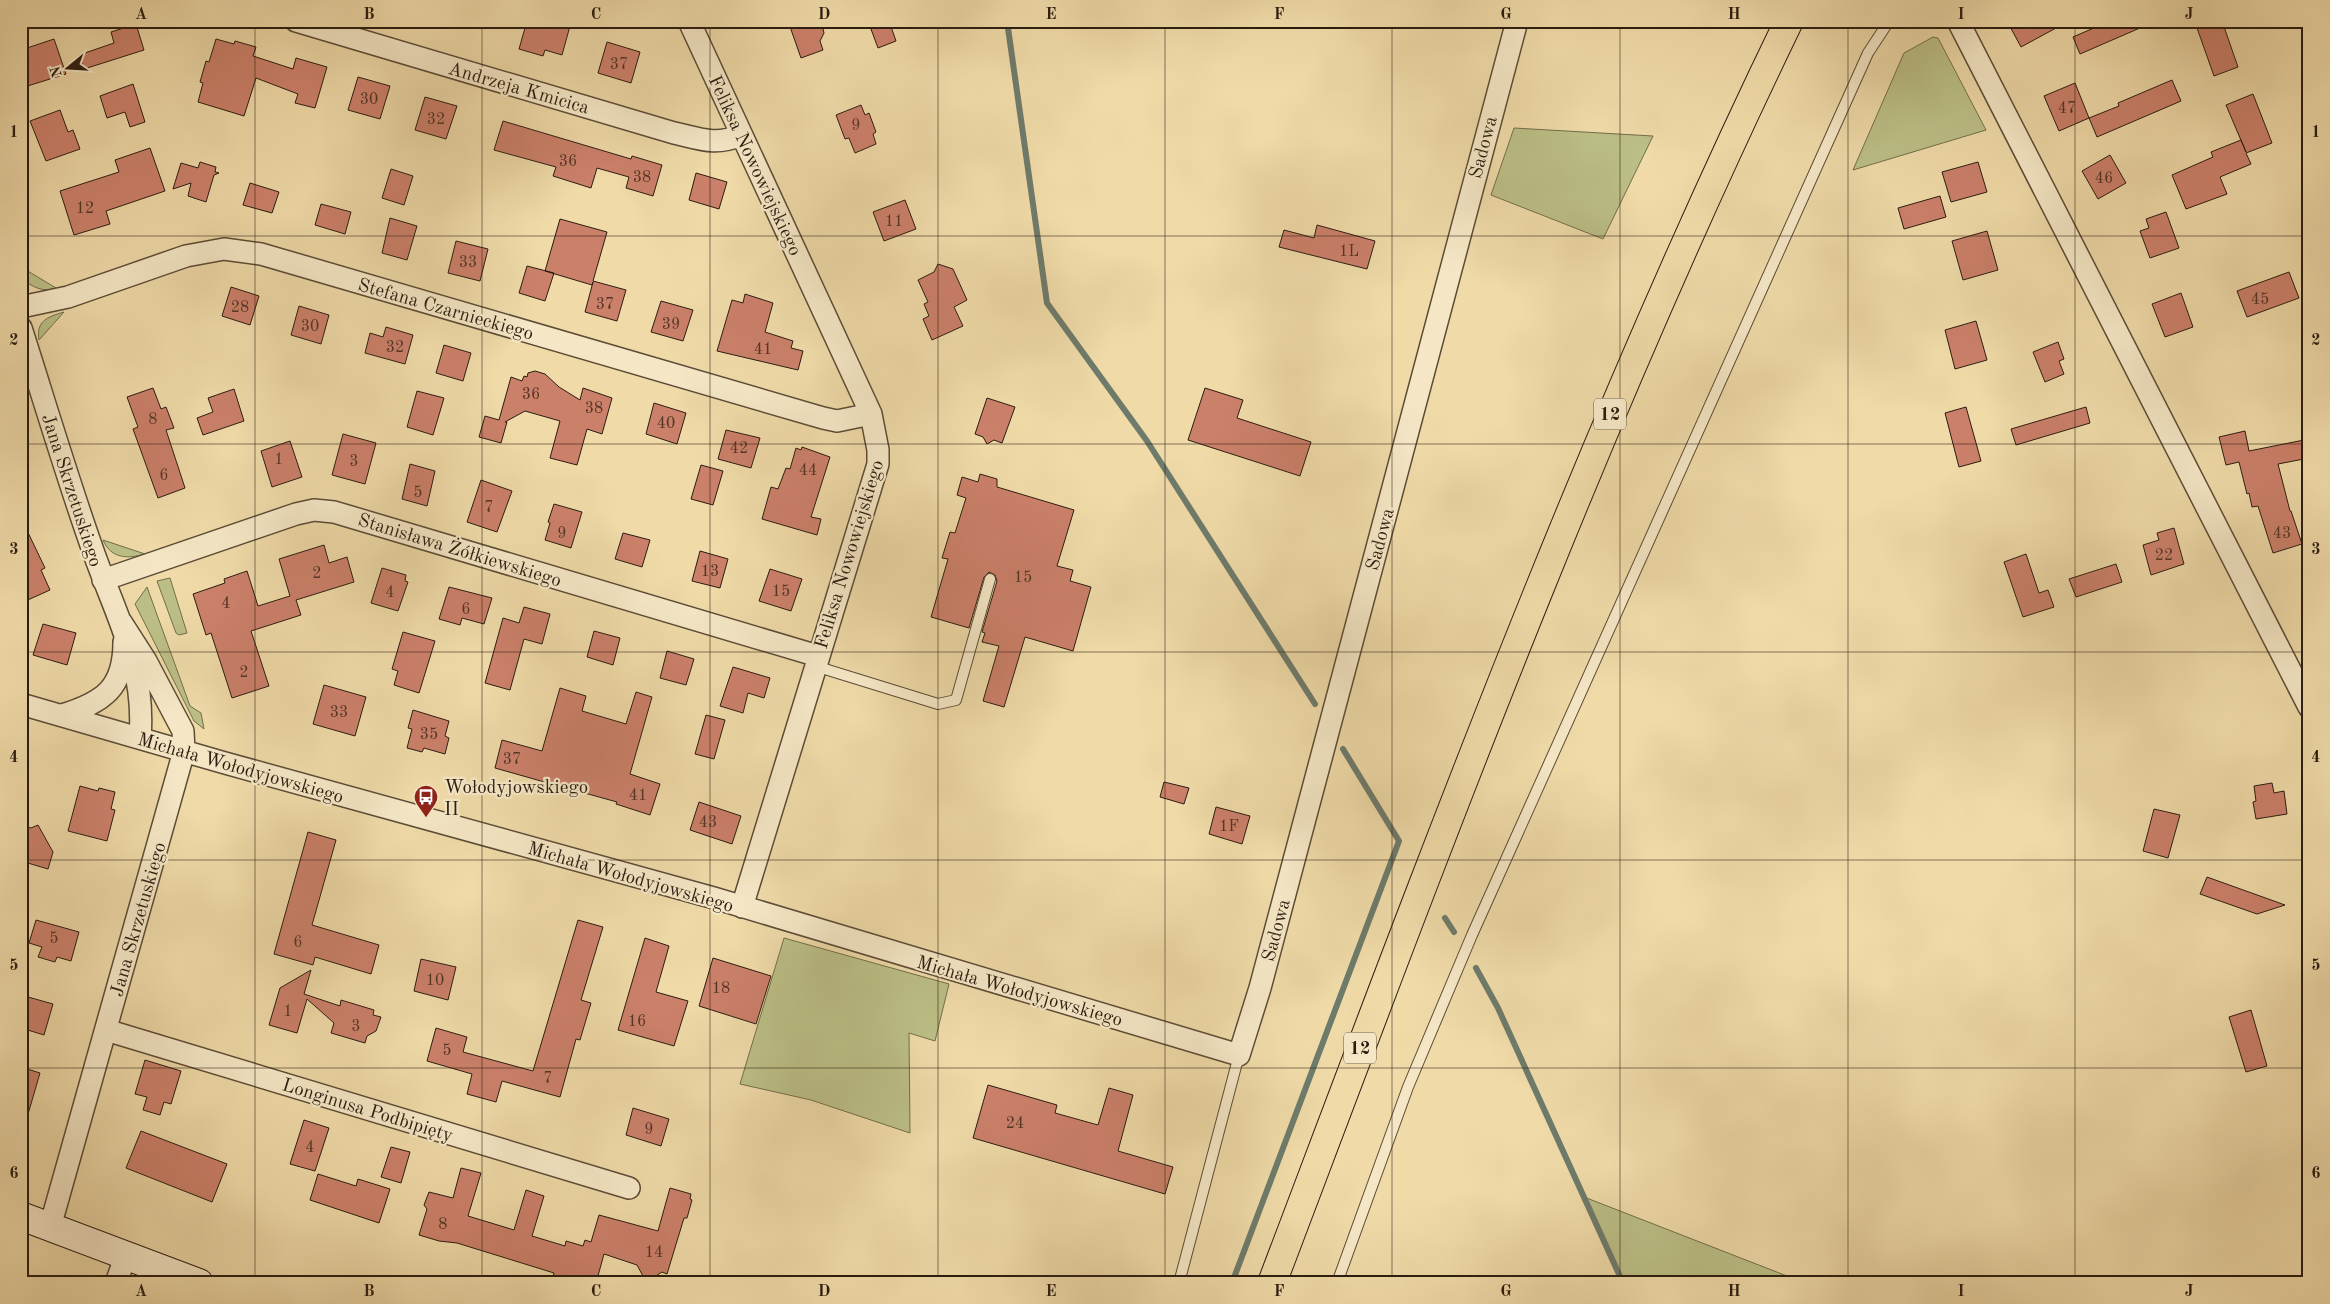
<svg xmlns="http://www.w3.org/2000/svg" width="2330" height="1304" viewBox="0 0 2330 1304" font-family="'Old Standard TT',serif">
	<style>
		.green { fill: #bbbf86; stroke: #736e4b }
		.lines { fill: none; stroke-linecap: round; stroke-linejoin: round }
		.stream { stroke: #6e7b6b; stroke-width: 6 }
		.building { fill: #cb806a; stroke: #2b1c10 }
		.service-casing { stroke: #5c4c36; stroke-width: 12 }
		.minor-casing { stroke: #5c4c36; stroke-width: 24 }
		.secondary-casing { stroke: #2b1c10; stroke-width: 30 }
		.motorway-casing { stroke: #2b1c10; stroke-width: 30 }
		.service { stroke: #f5e7c6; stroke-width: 10 }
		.minor { stroke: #f5e7c6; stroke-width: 21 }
		.secondary { stroke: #f5e7c6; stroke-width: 28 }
		.motorway { stroke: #efdaa8; stroke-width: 28 }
		.grid { fill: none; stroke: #2b1c10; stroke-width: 1; stroke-opacity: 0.55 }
		.labels { text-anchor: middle; stroke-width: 4.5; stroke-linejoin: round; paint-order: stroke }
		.number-label { font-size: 16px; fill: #533526 }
		.shield { fill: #f5e7c6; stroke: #685947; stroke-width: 1 }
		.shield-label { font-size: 18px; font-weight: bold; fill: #2b1c10 }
		.street-label { font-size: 19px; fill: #2b1c10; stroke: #f5e7c6 }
		.poi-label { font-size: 19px; fill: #2b1c10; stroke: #f5e7c6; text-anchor: start }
		.neatline { fill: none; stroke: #2b1c10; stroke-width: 2 }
		.grid-label { font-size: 16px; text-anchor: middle; font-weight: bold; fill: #2b1c10 }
	</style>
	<rect width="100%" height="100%" fill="#efdaa8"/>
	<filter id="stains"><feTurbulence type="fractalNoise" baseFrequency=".004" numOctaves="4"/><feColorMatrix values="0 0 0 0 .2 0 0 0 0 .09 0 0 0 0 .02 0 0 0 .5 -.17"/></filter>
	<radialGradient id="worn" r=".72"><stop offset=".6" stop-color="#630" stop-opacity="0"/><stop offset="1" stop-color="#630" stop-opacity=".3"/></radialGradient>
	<!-- green -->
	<path class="green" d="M1933 37 1938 38 1986 130 1853 170 1904 53Z
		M1514 128 1653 136 1603 239 1491 195Z
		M21 267 56 288 58 289C43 292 32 288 21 277Z
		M64 312 39 340C36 321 47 317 64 312Z
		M103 540 145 554C128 559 111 559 103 540Z
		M170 578 187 633 179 635 176 633 157 581Z
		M147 587 190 706 201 713 204 729 194 721 190 713 135 604Z
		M784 938 949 984 935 1041 909 1033 910 1133 811 1100 740 1084Z
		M1584 1197 1805 1283H1623Z"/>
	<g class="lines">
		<!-- stream -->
		<path class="stream" d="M1007 21 1047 303 1147 441 1315 704
			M1445 918 1454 932
			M1476 968 1498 1008 1623 1283
			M1232 1283 1399 841 1343 749"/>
	</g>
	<!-- building -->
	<path class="building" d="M527 21H553L570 26 562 55 545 50 543 56 519 49Z
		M788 21H817L822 25 824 33 820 41 823 50 801 58Z
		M868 21H889L896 41 878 48Z
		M2007 21H2069L2021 47Z
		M2110 21H2156L2080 54 2073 37Z
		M2216 21H2222L2238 67 2214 76 2197 28Z
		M136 24 144 50 84 69 79 55 114 43 111 32Z
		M54 39 66 74 21 88V50Z
		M216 39 234 44 235 41 256 47 253 56 293 69 296 58 327 67 315 108 295 103 298 94 256 78 244 116 198 102 203 83 200 82 206 61 209 62Z
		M607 42 640 52 631 83 598 73Z
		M358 77 390 86 380 119 348 110Z
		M2172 80 2181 101 2097 137 2089 118 2119 106 2118 103Z
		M2075 83 2089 118 2059 131 2044 96Z
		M133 84 145 122 130 127 125 112 107 118 100 96Z
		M2253 94 2272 143 2246 153 2251 164 2220 177 2227 194 2186 209 2172 175 2213 157 2211 152 2241 140 2246 152 2226 105Z
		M425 97 457 106 446 139 415 130Z
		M861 105 865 115 869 113 876 132 873 134 876 144 855 153 849 138 845 139 836 115Z
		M60 110 68 132 73 130 80 149 46 161 30 121Z
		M503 121 631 159 632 156 662 165 653 196 626 188 629 177 597 168 591 188 553 176 556 167 494 150Z
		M150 148 165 191 106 211 110 224 74 235 60 191 119 172 115 160Z
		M2110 155 2126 183 2098 199 2082 171Z
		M200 162 216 167 215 172 219 173 214 175 206 202 188 196 191 183 173 189 181 163 198 168Z
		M1978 162 1987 192 1951 202 1942 172Z
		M391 169 413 176 404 205 382 198Z
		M696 173 727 182 719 209 689 200Z
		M250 183 279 192 272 213 243 205Z
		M1940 196 1946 217 1904 229 1898 208Z
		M905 200 916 229 884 241 873 212Z
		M321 204 351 212 345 234 315 225Z
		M2166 212 2179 248 2150 258 2140 231 2149 228 2146 219Z
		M390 218 417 226 407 260 382 253Z
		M560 219 607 232 593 281 626 290 617 321 585 312 593 282 592 285 545 271Z
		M1317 225 1375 241 1367 269 1279 247 1284 230 1314 238Z
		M1987 231 1998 270 1963 280 1952 241Z
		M456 241 488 249 480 281 448 273Z
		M938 264 953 269 967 300 954 307 963 326 932 340 923 319 929 316 924 304 928 302 918 280 934 272Z
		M527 266 554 273 545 301 519 293Z
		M2289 272 2299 298 2247 317 2237 291Z
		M231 287 259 296 250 325 222 316Z
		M2181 293 2193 327 2165 337 2152 304Z
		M745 294 773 303 765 332 793 341 791 348 803 351 798 370 717 351 732 300 743 303Z
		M661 301 693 310 683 341 651 332Z
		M299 306 329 315 321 344 291 335Z
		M1976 321 1987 360 1955 369 1945 330Z
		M386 327 413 335 405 364 365 353 370 333 383 337Z
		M2058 342 2064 359 2059 361 2064 374 2045 382 2033 352Z
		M444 345 471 353 463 381 436 373Z
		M535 371 545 374 559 387 580 400 583 388 612 398 602 434 587 429 577 465 550 458 560 421 525 411 505 422H507L501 443 479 437 485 416 499 420 511 377 522 381 524 376 527 377 528 373Z
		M153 388 161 409 166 407 174 428 166 430 185 488 158 498 133 429 138 427 127 397Z
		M1205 388 1243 400 1237 418 1311 442 1300 476 1188 440Z
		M234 389 244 421 203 435 197 418 213 412 208 398Z
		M417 391 444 398 433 435 407 427Z
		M987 398 1015 407 1002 443 994 440 987 444 983 437 975 434Z
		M654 403 686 413 677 444 646 434Z
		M1966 407 1981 461 1959 467 1945 413Z
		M2086 407 2090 423 2016 445 2011 429Z
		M726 430 760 438 751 468 718 459Z
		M2245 431 2249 451 2309 439V458L2278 464 2290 511H2291L2302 544 2273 553 2258 506 2252 507 2249 493 2247 494 2239 462 2226 465 2219 437Z
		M343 434 376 443 365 484 332 475Z
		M290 441 302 477 272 487 261 451Z
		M802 447 830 457 811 517 821 519 817 535 762 519 771 487 778 489 786 468 790 469 796 448 801 450Z
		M410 464 435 471 427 506 402 499Z
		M701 465 723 471 713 505 691 499Z
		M980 474 997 479V487L1074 510 1057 566 1073 570 1070 581 1091 587 1073 651 1025 637 1004 707 983 701 999 646 982 642 985 633 982 632 997 581 995 575 989 572 984 577 969 628 931 617 948 559 942 558 950 532 955 533 966 498 957 495 962 477 978 482Z
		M481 480 512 491 497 532 467 522Z
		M554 504 582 512 571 548 545 540 550 523 548 522Z
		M21 518 45 568 41 570 50 590 21 603Z
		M2174 528 2184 564 2151 575 2143 545 2159 540 2157 533Z
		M623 533 650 540 642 567 615 559Z
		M324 545 329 563 347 557 354 582 296 600 301 615 251 631 269 686 232 698 211 633 206 635 193 594 225 583 224 579 247 571 258 606 290 596 279 559Z
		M700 551 728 559 720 588 692 581Z
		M2026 554 2039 593 2048 590 2054 607 2023 617 2004 562Z
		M2116 564 2122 582 2076 597 2069 579Z
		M382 568 406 575 405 581 408 582 398 611 371 603Z
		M770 569 802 579 791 611 759 601Z
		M449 587 492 598 484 624 462 618 460 625 439 619Z
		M524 607 550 614 542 644 524 639 510 690 485 683 503 618 519 623Z
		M43 624 76 633 67 665 33 655Z
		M594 631 620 638 613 665 587 657Z
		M403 632 435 641 419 693 394 685 398 671 392 669Z
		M667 651 694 659 686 685 660 678Z
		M733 667 770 678 764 698 748 693 743 713 720 706Z
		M324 685 366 697 355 736 313 724Z
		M560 688 586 696 582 711 626 724 636 692 652 697 630 774 660 784 650 815 616 804 617 802 563 787 562 789 547 784 548 783 495 768 502 740 542 751Z
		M413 710 449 721 445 736 449 738 445 754 424 748 422 752 407 748 412 729 408 728Z
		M706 715 725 720 714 759 695 754Z
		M1164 782 1189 788 1184 804 1160 797Z
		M2272 783 2274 793 2284 791 2287 814 2256 819 2253 802 2256 801 2254 786Z
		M80 786 98 791 99 788 115 792 111 809 115 810 107 841 68 831Z
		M699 802 741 816 732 844 690 830Z
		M1216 807 1250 816 1242 844 1209 834Z
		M2154 809 2180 815 2168 858 2143 851Z
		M21 825 31 828 38 825 53 852 48 869 21 861Z
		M308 832 336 840 312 925 379 945 371 974 315 957 313 965 274 954Z
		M2207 877 2285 905 2257 914 2200 894Z
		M36 920 79 932 71 961 57 957 55 962 38 957 42 947 29 943Z
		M578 920 603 927 581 1000 591 1003 580 1040 576 1039 560 1097 502 1081 496 1102 467 1094 472 1074 427 1061 436 1028 467 1037 463 1052 533 1071Z
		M645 938 669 946 656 992 688 1001 674 1046 618 1030Z
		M713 958 771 976 756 1024 699 1006Z
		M421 959 456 967 448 1000 414 991Z
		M311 970 304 994 340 1006 341 1000 374 1010 373 1015 381 1017 376 1031 367 1036 365 1043 331 1033 334 1023 307 999 297 1033 269 1025 280 988Z
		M21 995 53 1004 44 1035 21 1028Z
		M2251 1010 2267 1066 2246 1072 2229 1017Z
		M145 1060 181 1071 171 1104 164 1102 160 1115 143 1110 147 1097 135 1094Z
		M21 1067 40 1073 26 1121 21 1120Z
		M988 1085 1057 1105 1055 1113 1098 1125 1109 1088 1133 1095 1118 1151 1173 1167 1165 1194 973 1138Z
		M633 1108 669 1119 661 1146 626 1135Z
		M304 1120 329 1128 315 1171 290 1164Z
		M141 1131 227 1164 212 1202 126 1168Z
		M391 1147 410 1152 401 1183 381 1177Z
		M461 1168 481 1173 468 1216 514 1230 526 1190 544 1196 532 1236 565 1246 566 1241 583 1246 585 1240 591 1242 599 1215 658 1231 670 1188 691 1194 690 1199 692 1200 687 1218H684L667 1274 662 1272 651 1279 643 1276 637 1265 604 1254 596 1283H551L554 1273 457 1243 439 1241 419 1235 427 1209 424 1205 429 1192 453 1198Z
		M318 1174 356 1186 358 1179 390 1189 379 1223 310 1200Z"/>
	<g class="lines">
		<defs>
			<path id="service" d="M815 666 938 704 956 700 990 579
				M1179 1283 1239 1055
				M1337 1283 1408 1087 1472 935 1868 53 1889 21"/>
			<path id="minor" d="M296 21 674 133C701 139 715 146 741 135
				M689 21 871 414 878 450V464L742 907
				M1958 21 2309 707
				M21 307 68 297 186 256 224 249 261 254 823 418 837 421 871 414
				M21 328C44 400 66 474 91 545 114 613 146 663 140 738
				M103 580 296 514 314 510 334 512 818 656
				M21 704 225 763 714 898 1239 1055 1260 988 1517 21
				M62 715C104 702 124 688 124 642
				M106 1030 629 1188
				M50 1227 184 751 183 731 146 661 121 622
				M116 1283 126 1255"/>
			<path id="secondary" d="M21 1216 199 1283"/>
			<path id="motorway" d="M1272 1283C1433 858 1590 431 1789 21"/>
		</defs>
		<!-- service casing -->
		<use href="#service" class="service-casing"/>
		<!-- minor casing -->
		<use href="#minor" class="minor-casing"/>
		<!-- secondary casing -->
		<use href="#secondary" class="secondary-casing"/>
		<!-- motorway casing -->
		<use href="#motorway" class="motorway-casing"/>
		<!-- service -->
		<use href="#service" class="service"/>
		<!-- minor -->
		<use href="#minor" class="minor"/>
		<!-- secondary -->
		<use href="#secondary" class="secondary"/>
		<!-- motorway -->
		<use href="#motorway" class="motorway"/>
	</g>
	<!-- grid -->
	<path class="grid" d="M255 21V1283M482 21V1283M710 21V1283M938 21V1283M1165 21V1283M1392 21V1283M1620 21V1283M1848 21V1283M2075 21V1283M21 236H2309M21 444H2309M21 652H2309M21 860H2309M21 1068H2309"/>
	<!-- icons -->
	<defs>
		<symbol id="bus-pin" viewBox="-11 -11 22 30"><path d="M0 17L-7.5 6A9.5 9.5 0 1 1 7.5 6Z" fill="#8f2418" stroke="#f5e7c6"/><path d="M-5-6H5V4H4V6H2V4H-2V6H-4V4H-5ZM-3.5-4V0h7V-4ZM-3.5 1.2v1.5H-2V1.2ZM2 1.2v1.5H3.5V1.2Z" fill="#fff"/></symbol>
	</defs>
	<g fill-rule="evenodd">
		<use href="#bus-pin" x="412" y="783" width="28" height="38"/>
	</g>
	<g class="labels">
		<!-- number labels -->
		<g class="number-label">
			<text x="619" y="69">37</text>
			<text x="369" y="104">30</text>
			<text x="2067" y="113">47</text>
			<text x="436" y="124">32</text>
			<text x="856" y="130">9</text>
			<text x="568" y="166">36</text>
			<text x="642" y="182">38</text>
			<text x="2104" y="183">46</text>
			<text x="85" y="213">12</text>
			<text x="894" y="226">11</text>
			<text x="1349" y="256">1L</text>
			<text x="468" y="267">33</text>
			<text x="2260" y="304">45</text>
			<text x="605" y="309">37</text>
			<text x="240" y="312">28</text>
			<text x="671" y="329">39</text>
			<text x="310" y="331">30</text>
			<text x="395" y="352">32</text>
			<text x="763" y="354">41</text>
			<text x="531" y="399">36</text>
			<text x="594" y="413">38</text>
			<text x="153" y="424">8</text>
			<text x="666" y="428">40</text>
			<text x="739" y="453">42</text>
			<text x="279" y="464">1</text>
			<text x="354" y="466">3</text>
			<text x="808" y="475">44</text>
			<text x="164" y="480">6</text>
			<text x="418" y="497">5</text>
			<text x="489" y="512">7</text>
			<text x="562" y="538">9</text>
			<text x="2282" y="538">43</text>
			<text x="2164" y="560">22</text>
			<text x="710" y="576">13</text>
			<text x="317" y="578">2</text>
			<text x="1023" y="582">15</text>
			<text x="781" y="596">15</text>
			<text x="390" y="597">4</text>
			<text x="226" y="608">4</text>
			<text x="466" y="614">6</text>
			<text x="244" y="677">2</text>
			<text x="339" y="717">33</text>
			<text x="429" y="739">35</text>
			<text x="512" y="764">37</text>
			<text x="638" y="800">41</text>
			<text x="708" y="827">43</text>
			<text x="1229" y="831">1F</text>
			<text x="54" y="943">5</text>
			<text x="298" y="947">6</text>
			<text x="435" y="985">10</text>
			<text x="721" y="993">18</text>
			<text x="288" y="1016">1</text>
			<text x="637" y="1026">16</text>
			<text x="356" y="1031">3</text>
			<text x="447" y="1055">5</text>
			<text x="548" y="1083">7</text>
			<text x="1015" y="1128">24</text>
			<text x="649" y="1134">9</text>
			<text x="310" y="1152">4</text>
			<text x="443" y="1229">8</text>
			<text x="654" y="1257">14</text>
		</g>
		<!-- shield labels -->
		<g class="shield">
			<rect x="1594" y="398.5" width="32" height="31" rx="4"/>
			<rect x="1344" y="1032.5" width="32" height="31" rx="4"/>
		</g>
		<g class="shield-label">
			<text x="1610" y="420">12</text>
			<text x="1360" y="1054">12</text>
		</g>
		<!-- street labels -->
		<g class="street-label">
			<text transform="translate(519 87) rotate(16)" y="7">Andrzeja Kmicica</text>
			<text transform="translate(1482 147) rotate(-75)" y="7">Sadowa</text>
			<text transform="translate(756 165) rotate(65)" y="7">Feliksa Nowowiejskiego</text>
			<text transform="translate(446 308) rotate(16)" y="7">Stefana Czarnieckiego</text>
			<text transform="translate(73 490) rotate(72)" y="7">Jana Skrzetuskiego</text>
			<text transform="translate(1379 539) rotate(-75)" y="7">Sadowa</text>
			<text transform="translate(460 549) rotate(17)" y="7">Stanisława Żółkiewskiego</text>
			<text transform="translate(848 554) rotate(-73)" y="7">Feliksa Nowowiejskiego</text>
			<text transform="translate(241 767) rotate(16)" y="7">Michała Wołodyjowskiego</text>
			<text transform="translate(631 876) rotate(16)" y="7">Michała Wołodyjowskiego</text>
			<text transform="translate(137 919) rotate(-74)" y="7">Jana Skrzetuskiego</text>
			<text transform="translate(1275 930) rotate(-75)" y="7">Sadowa</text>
			<text transform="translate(1020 990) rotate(16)" y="7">Michała Wołodyjowskiego</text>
			<text transform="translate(368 1109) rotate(17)" y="7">Longinusa Podbipięty</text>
		</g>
		<!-- poi labels -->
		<g class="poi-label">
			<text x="444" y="793">Wołodyjowskiego<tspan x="444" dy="22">II</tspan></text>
		</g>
	</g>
	<!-- margin -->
	<rect width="2330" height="1304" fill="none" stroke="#efdaa8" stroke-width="55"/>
	<!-- north arrow -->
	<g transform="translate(68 68) rotate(252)" stroke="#f5e7c6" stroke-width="4" paint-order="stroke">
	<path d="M0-4L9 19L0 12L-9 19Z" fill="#2b1c10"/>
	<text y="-8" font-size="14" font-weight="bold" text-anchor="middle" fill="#2b1c10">N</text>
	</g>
	<rect x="28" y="28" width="2274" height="1248" class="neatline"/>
	<g class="grid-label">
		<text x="141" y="19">A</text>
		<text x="369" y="19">B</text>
		<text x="596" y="19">C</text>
		<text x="824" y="19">D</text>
		<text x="1051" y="19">E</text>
		<text x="1279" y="19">F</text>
		<text x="1506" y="19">G</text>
		<text x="1734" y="19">H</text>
		<text x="1961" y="19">I</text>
		<text x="2189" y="19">J</text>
		<text x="14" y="137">1</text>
		<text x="2316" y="137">1</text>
		<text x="14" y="345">2</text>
		<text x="2316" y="345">2</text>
		<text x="14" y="554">3</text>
		<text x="2316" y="554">3</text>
		<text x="14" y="762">4</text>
		<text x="2316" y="762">4</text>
		<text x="14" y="970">5</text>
		<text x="2316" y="970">5</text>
		<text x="14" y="1178">6</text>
		<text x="2316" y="1178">6</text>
		<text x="141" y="1296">A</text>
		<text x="369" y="1296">B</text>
		<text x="596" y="1296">C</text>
		<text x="824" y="1296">D</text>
		<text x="1051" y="1296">E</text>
		<text x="1279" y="1296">F</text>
		<text x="1506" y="1296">G</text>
		<text x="1734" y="1296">H</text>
		<text x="1961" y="1296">I</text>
		<text x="2189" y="1296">J</text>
	</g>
	<rect width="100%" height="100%" filter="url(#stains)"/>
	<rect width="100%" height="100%" fill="url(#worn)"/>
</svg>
